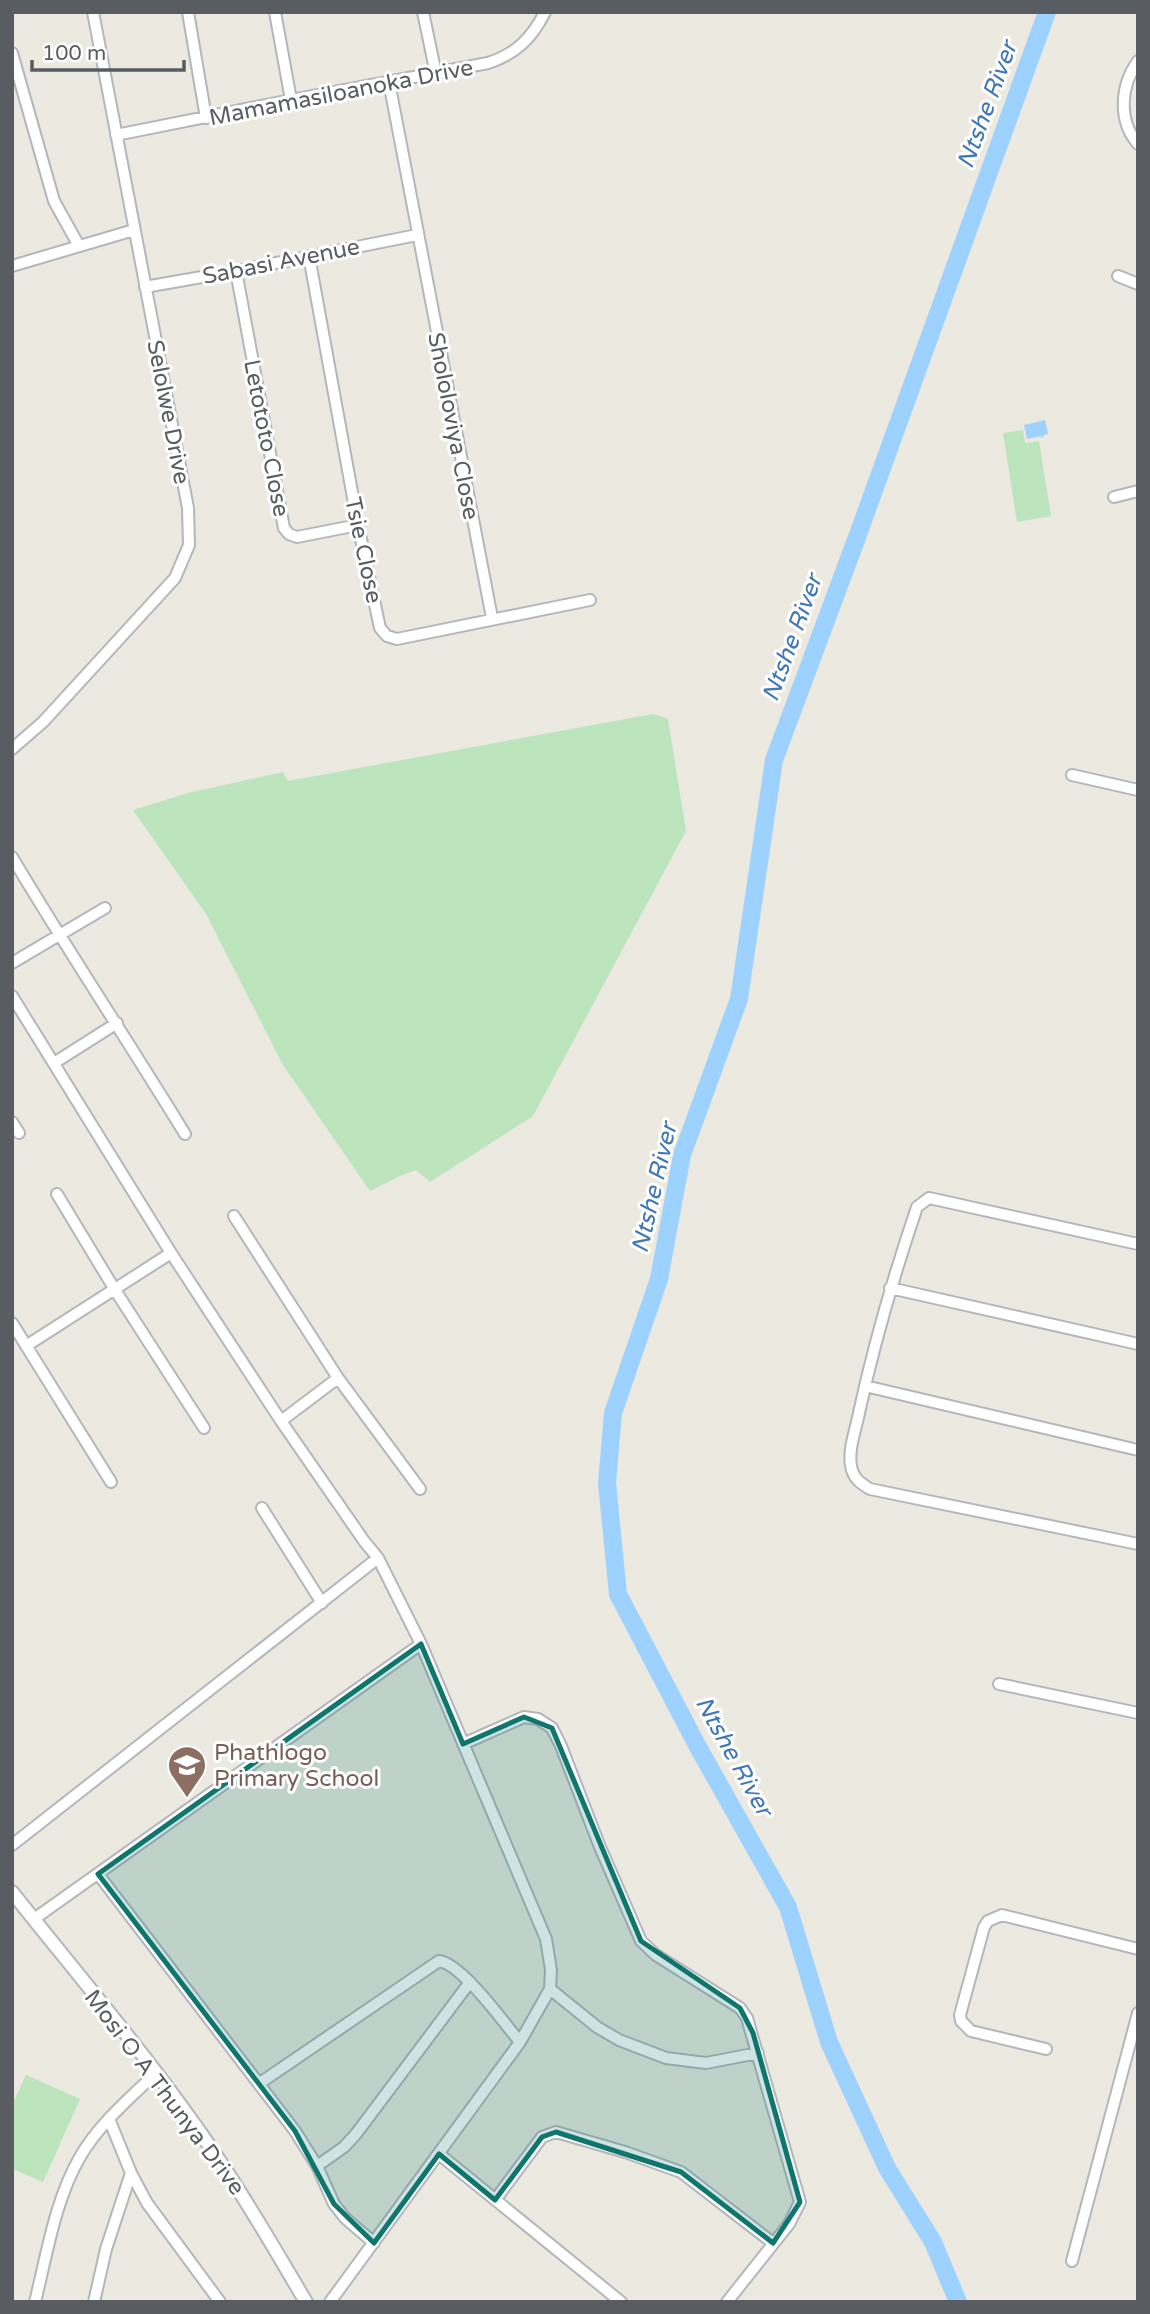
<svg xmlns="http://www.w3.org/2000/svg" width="1150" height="2314" viewBox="0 0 1150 2314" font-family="'Varela Round',sans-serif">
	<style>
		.green { fill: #bce4bd }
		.water { fill: #9ed2fe }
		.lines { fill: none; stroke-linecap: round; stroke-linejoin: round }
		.river { stroke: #9ed2fe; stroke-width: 18 }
		.minor-casing { stroke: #b3b6bb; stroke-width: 14 }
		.tertiary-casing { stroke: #b3b6bb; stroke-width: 16 }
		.minor { stroke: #fff; stroke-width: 10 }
		.tertiary { stroke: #fff; stroke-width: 12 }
		.marked { fill: #0f766e; fill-opacity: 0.2; stroke: #0f766e; stroke-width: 5; stroke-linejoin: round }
		.labels { text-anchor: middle; stroke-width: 6; stroke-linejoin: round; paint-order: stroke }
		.street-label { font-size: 23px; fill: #595c61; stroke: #fff }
		.education-label { font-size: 23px; fill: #785e54; stroke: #fff; text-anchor: start }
		.water-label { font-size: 24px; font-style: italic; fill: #4078b7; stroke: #fff }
	</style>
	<rect width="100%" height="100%" fill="#ece9e0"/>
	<!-- green -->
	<path class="green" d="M1023 430 1025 443 1039 441 1051 516 1017 522 1003 433Z
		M653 714 668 719 686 831 533 1116 430 1182 416 1170 400 1176 370 1191 283 1065 206 914 133 810 188 793 283 772 288 781Z
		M26 2075 80 2099 43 2182 12 2169V2105Z"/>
	<!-- water -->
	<path class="water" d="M1045 420 1048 434 1044 435 1042 439 1041 436 1027 439 1024 425Z"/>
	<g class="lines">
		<!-- river -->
		<path class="river" d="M958 2302 933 2242 887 2168 829 2042 788 1907 698 1747 618 1594 607 1483 613 1413 659 1279 682 1155 739 999 774 760 856 540 1047 12"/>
		<defs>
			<path id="minor" d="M188 12 206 118
				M275 12 291 100
				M423 12 436 74
				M12 53 54 201 79 246
				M1138 61C1120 86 1118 121 1138 144
				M389 82 492 618
				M116 135 291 100 488 63C516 54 532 38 545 12
				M309 256 358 525 380 628 387 636 397 639 590 600
				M12 266 134 230
				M236 271 284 528 289 534 297 537 358 525
				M1118 276 1138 284
				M145 287 236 271 417 235
				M1114 497 1138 491
				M12 749 43 722 175 578 189 545 188 508 93 12
				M1072 775 1138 790
				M12 857C68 951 128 1041 185 1134
				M12 963 105 908
				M12 996 171 1253 281 1421 364 1541 378 1558 421 1644 546 1939 551 1970 550 1989 520 2042 330 2302
				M54 1063 117 1023
				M12 1122 19 1133
				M57 1194 115 1290 204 1428
				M234 1216 338 1378 420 1489
				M1138 1244 929 1198 917 1207C894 1275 874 1343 859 1413 856 1429 848 1449 851 1466 853 1478 860 1483 870 1489L1138 1544
				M890 1288 1138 1344
				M12 1323 111 1482
				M26 1346 171 1253
				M865 1386 1138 1450
				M281 1421 338 1378
				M262 1508 322 1603
				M999 1684 1138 1713
				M463 1744 524 1717 538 1719 552 1728 561 1746 600 1847 641 1941 656 1955 740 2008 747 2018 800 2202 789 2224 727 2302
				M12 1845 378 1558
				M98 1874 295 2131 317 2166 334 2204 345 2218 374 2243
				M34 1919 421 1644
				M550 1989 597 2027 619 2040 666 2058 706 2063 758 2053
				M1046 2049 971 2031 961 2021 960 2015 984 1927 988 1921 1002 1915 1138 1949
				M260 2083 439 1961C462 1964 504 2023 520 2042
				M109 2119 131 2173 147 2203 220 2302
				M439 2154 621 2302
				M317 2166 344 2147 356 2134 470 1982
				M495 2200 542 2137 556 2132 625 2152 681 2172 773 2243
				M1072 2261 1138 2013
				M35 2302C47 2254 55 2200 80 2157 99 2124 129 2099 156 2073
				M94 2302 106 2249 131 2173"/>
			<path id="tertiary" d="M12 1892C81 1979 155 2065 217 2157 249 2204 277 2253 306 2302"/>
		</defs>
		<!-- minor casing -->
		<use href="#minor" class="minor-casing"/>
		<!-- tertiary casing -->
		<use href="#tertiary" class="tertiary-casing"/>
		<!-- minor -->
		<use href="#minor" class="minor"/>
		<!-- tertiary -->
		<use href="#tertiary" class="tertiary"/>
	</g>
	<!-- marked area -->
	<path class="marked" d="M421 1644 463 1744 524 1717 552 1728 641 1941 740 2008 753 2033 800 2202 773 2243 681 2172 556 2132 542 2137 495 2200 439 2154 374 2243 334 2204 295 2131 98 1874Z"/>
	<!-- icons -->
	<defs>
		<symbol id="school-pin" viewBox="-11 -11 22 30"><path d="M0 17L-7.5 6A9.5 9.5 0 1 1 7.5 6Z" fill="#8d6e63" stroke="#fff"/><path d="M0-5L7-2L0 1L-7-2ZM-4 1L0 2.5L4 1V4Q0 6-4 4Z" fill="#fff"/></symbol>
	</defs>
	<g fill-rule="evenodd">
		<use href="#school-pin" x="165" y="1743" width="44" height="60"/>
	</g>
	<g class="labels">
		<!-- street labels -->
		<g class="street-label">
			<text transform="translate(341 92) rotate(-11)" y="8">Mamamasiloanoka Drive</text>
			<text transform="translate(281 261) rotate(-11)" y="8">Sabasi Avenue</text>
			<text transform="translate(169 412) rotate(79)" y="8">Selolwe Drive</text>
			<text transform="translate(454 426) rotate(79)" y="8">Shololoviya Close</text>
			<text transform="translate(267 438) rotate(79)" y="8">Letototo Close</text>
			<text transform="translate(364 550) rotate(78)" y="8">Tsie Close</text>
			<text transform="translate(165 2092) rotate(53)" y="8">Mosi O A Thunya Drive</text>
		</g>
		<!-- education labels -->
		<g class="education-label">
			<text x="214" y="1760">Phathlogo<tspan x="214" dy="26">Primary School</tspan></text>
		</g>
		<!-- water labels -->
		<g class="water-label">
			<text transform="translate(987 105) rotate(-70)" y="8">Ntshe River</text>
			<text transform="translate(792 638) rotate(-70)" y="8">Ntshe River</text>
			<text transform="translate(654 1188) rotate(-77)" y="8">Ntshe River</text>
			<text transform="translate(734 1756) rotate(61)" y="8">Ntshe River</text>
		</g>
	</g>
	<!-- border -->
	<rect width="1150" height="2314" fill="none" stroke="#595c61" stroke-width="28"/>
	<!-- scale -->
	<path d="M32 60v10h152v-10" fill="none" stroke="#595c61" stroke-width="3.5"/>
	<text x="42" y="60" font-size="21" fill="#595c61" stroke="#ffffff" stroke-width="5" paint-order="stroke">100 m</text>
</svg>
